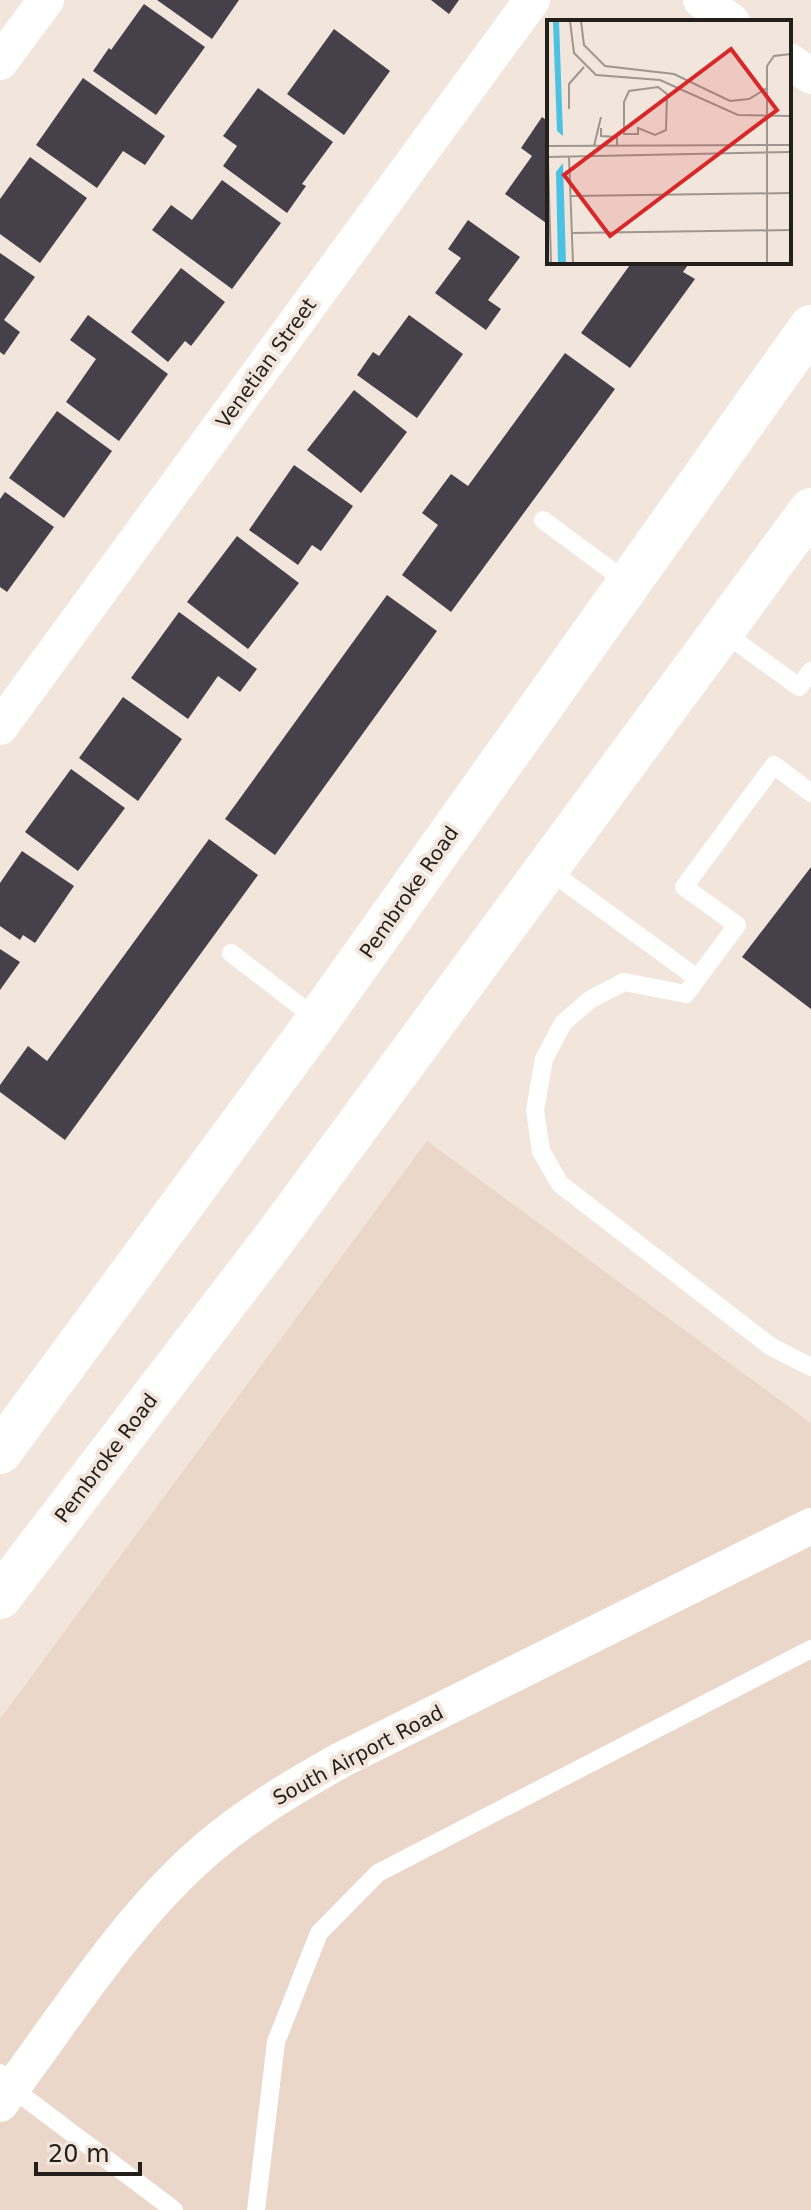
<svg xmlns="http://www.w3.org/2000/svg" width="811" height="2210" viewBox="0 0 811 2210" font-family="'DejaVu Sans',sans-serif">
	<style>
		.built { fill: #ead7c9 }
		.building { fill: #45404a }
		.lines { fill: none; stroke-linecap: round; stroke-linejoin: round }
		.service { stroke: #fff; stroke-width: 18 }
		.minor { stroke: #fff; stroke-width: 36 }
		.secondary { stroke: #fff; stroke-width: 44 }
		.labels { text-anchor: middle; stroke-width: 8; stroke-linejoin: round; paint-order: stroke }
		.street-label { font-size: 20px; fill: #231f1b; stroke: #f1e5dc }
		.inset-road { fill: none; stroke: #9f968f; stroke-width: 2 }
		.view { fill: #d62828; fill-opacity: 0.15; stroke: #d62828; stroke-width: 4 }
		.inset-edge { fill: none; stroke: #231f1b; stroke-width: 4 }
	</style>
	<rect width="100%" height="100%" fill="#f1e5dc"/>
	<!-- built -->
	<path class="built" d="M427 1141 811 1423V2210H0V1719Z"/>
	<!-- building -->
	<path class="building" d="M157 0H239L212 39Z
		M431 0H459L449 14Z
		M144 4 205 47 156 115 93 71 109 48 111 50Z
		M334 29 390 71 344 135 287 94Z
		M83 78 165 136 145 165 123 151 97 188 36 145Z
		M258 88 333 142 302 184 306 186 287 213 223 166 237 146 223 136Z
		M542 117 549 122V225L505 194 532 156 521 148Z
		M30 157 87 198 40 263 0 234V199Z
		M222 180 281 223 232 289 152 230 171 205 192 220Z
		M468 220 520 257 488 300 501 309 486 330 435 293 461 258 448 249Z
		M0 253 35 277 4 320 20 332 4 355 0 352Z
		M632 262H690L683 272 695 279 630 368 581 333Z
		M181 268 225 302 191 346 185 341 168 362 131 332Z
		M88 315 168 374 119 441 66 402 96 359 70 340Z
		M409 315 463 354 417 418 357 375 373 352 379 356Z
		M565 353 615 389 451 612 402 575 438 525 422 513 451 474 468 486Z
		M354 390 407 432 361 493 307 450Z
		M57 411 112 451 64 518 9 478Z
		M294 465 353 506 321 551 312 545 298 565 249 530Z
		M5 492 54 527 7 592 0 587V499Z
		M237 536 299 583 248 649 187 602Z
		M387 595 437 631 275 855 225 819Z
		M179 612 257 669 240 692 218 676 188 719 131 678Z
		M123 697 182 739 138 801 79 758Z
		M71 769 125 808 78 871 25 832Z
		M209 839 258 875 65 1140 0 1092V1085L28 1046 47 1061Z
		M22 851 74 886 35 943 23 935 20 940 0 926V883Z
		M811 867V1009L742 957Z
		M0 949 20 962 0 990Z"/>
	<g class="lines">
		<!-- service -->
		<path class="service" d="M543 520 628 583
			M722 631 799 687 811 671
			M811 793 774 765 684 887 737 925 686 994 624 982 591 999 563 1023 544 1059 535 1110 541 1151 560 1184 770 1346 811 1367
			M547 869 697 978
			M231 953 318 1020
			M0 2073 12 2088 174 2210
			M256 2210 276 2042 319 1933 378 1873 811 1649"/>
		<!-- minor -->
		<path class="minor" d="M701 0 732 22
			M789 61 811 76
			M0 62 46 0
			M0 727 532 0
			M0 2104C66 2017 125 1919 208 1848 249 1813 295 1786 341 1760L811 1526"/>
		<!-- secondary -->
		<path class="secondary" d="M0 1452 318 1020 811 327
			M0 1597 274 1239 811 510"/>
	</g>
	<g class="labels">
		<!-- street labels -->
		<g class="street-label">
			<text transform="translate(266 363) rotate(-54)" y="7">Venetian Street</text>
			<text transform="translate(409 892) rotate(-55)" y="7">Pembroke Road</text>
			<text transform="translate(106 1458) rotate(-53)" y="7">Pembroke Road</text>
			<text transform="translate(358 1755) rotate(-28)" y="7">South Airport Road</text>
		</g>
	</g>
	<!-- overview -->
	<g transform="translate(547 20)">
		<rect width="244" height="244" fill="#f1e5dc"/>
		<path d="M6 1H12L16 116 10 111ZM16 143 19 243H11L9 152Z" fill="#4bc1e4"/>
		<path class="inset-road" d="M23 1 27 33 49 55 113 60 191 95 244 96M34 1 37 25 58 46 127 54 183 81 202 79 220 68M111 67 120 74 119 110 108 115 91 108V114H77V82L82 71ZM22 89V64L37 47M0 103 4 243M54 108V116L70 117V126M220 125V97M0 126 244 125M47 126 54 97M0 137 244 132M22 137 26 243M24 176 244 173M25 213 244 210M220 243V46L227 36 244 34"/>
		<path class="view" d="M184 29 230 90 63 216 17 155Z"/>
		<rect width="244" height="244" class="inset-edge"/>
	</g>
	<!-- scale -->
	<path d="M36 2162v12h104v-12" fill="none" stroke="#231f1b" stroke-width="4"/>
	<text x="48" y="2162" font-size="24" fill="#231f1b" stroke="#f1e5dc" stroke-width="6" paint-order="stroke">20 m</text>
</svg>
